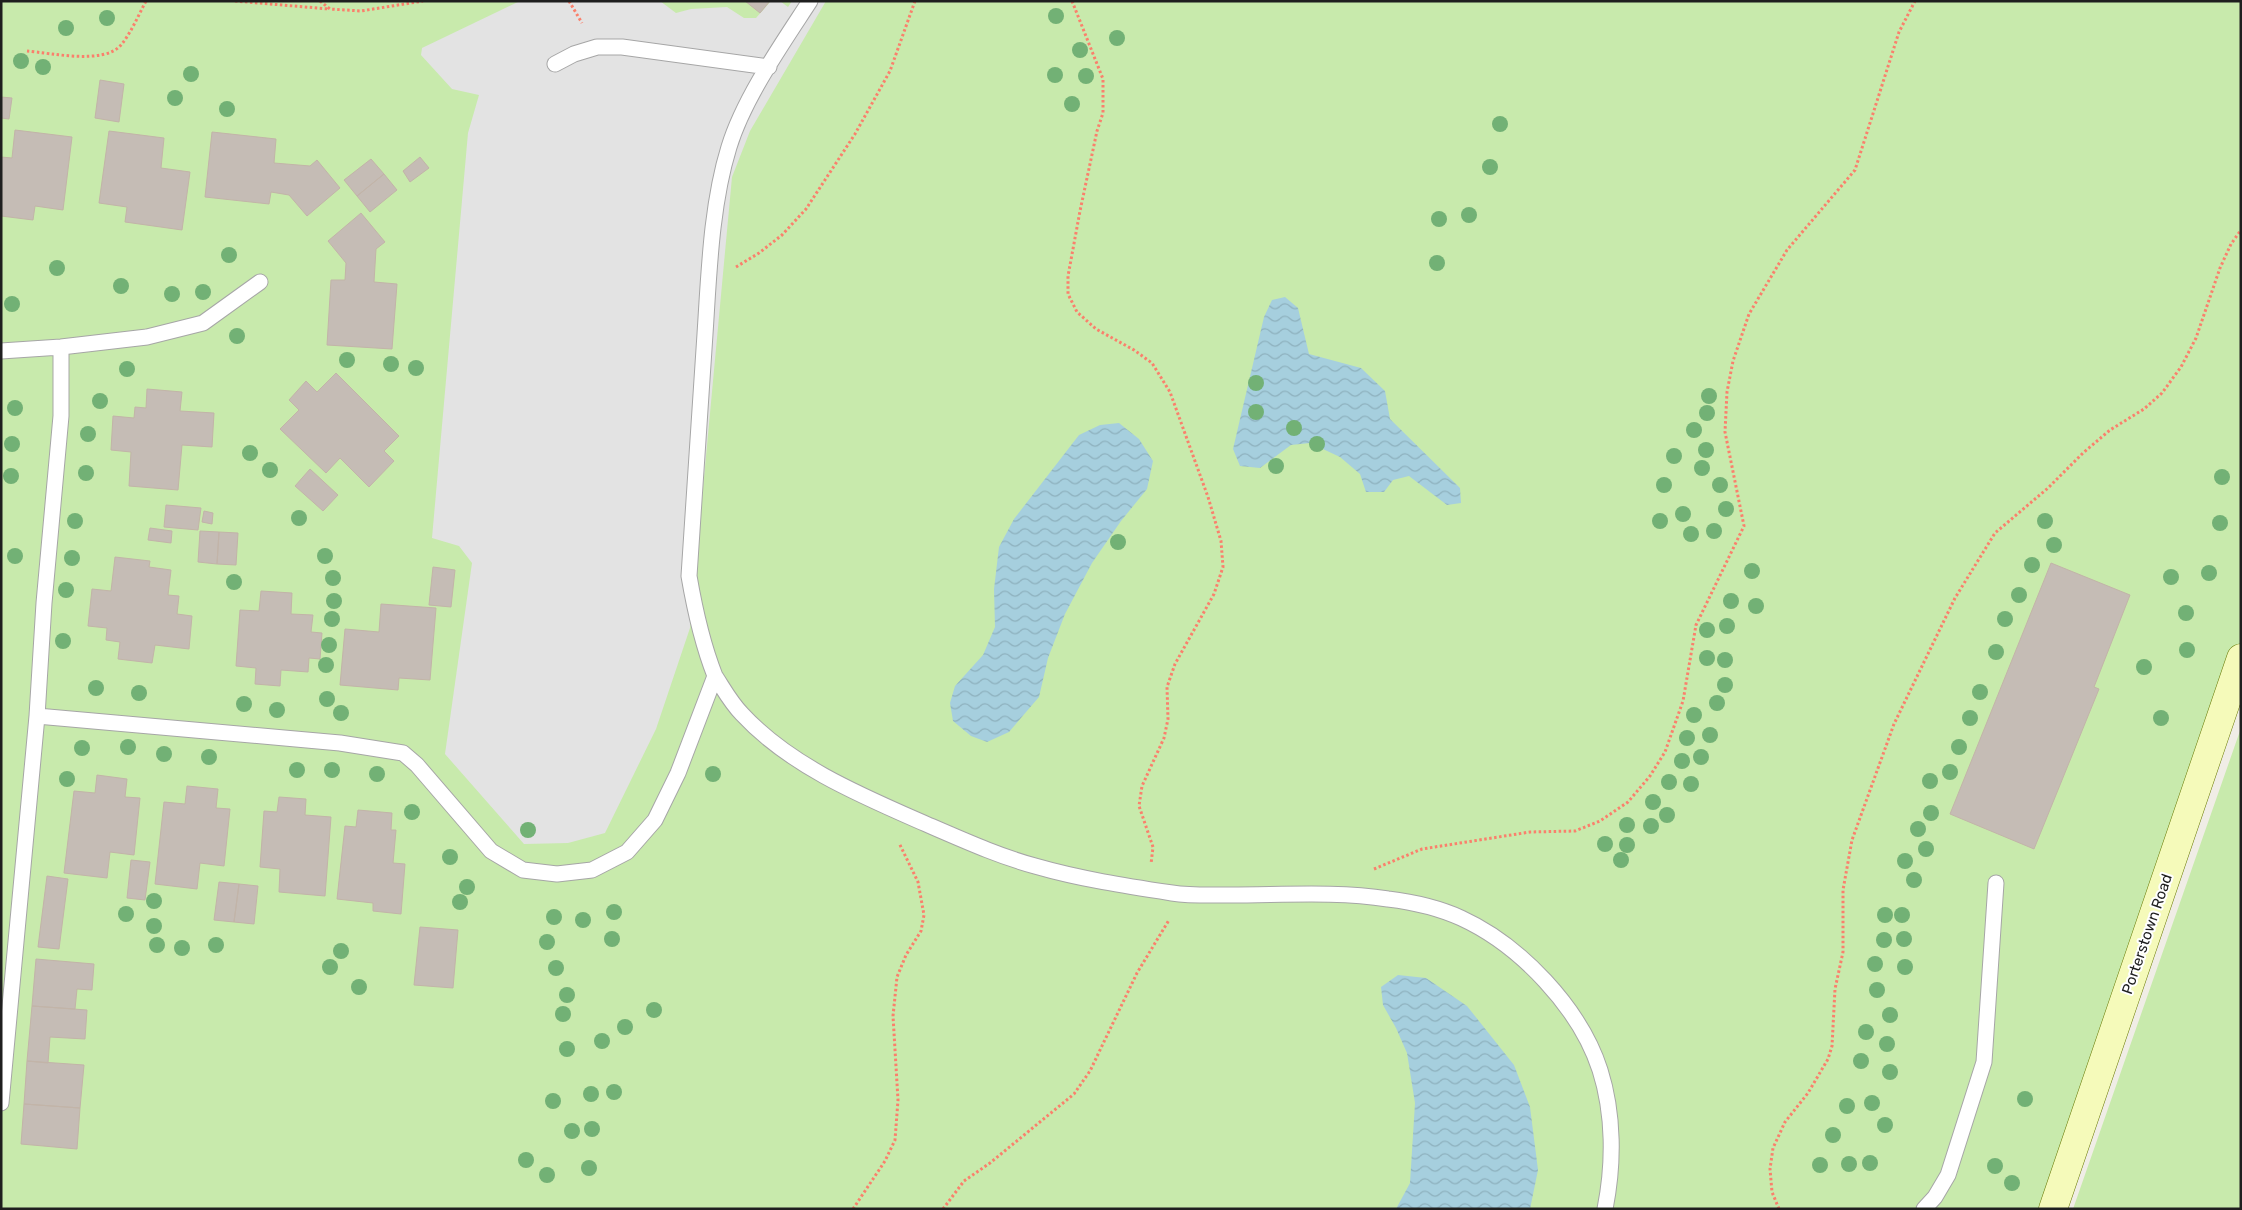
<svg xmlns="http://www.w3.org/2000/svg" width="2242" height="1210" viewBox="0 0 2242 1210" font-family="Rubik,sans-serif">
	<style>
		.grass { fill: #c8eaac }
		.parking { fill: #e3e3e3 }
		.water { fill: url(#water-waves) }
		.building { fill: #c5bcb5; stroke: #c2b4a8 }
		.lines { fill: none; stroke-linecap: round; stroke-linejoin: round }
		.lane-casing { stroke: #a6a6a6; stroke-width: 17 }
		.secondary-casing { stroke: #687904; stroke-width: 29 }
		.path { stroke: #fa806c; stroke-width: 3; stroke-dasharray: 2.5 2.5; stroke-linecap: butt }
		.lane { stroke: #fff; stroke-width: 15 }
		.secondary { stroke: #f5faba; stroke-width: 28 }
		.tree { fill: #72b175 }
		.labels { text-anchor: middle; stroke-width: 4; stroke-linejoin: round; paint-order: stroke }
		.street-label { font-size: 15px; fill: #1f1f1f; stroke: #fff }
	</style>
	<defs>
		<pattern id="water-waves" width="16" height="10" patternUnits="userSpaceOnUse" patternTransform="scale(1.25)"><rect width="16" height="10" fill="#a6cfde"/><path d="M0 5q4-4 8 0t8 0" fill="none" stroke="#8eb1be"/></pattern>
	</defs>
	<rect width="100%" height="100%" fill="#f0ede6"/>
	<!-- grass -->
	<path class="grass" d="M1 1H2241V653L2047 1209H1Z
		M2241 728V1209H2073Z"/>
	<!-- parking -->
	<path class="parking" d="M520 1H660L676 13 691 9 727 7 744 18H756L771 1H780L788 7 792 1H826L750 131 732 177 690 628 656 729 605 833 568 843 524 844 445 754 472 563 459 546 432 538 468 133 479 95 452 89 421 55 422 48Z"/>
	<!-- water -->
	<path class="water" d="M1285 297 1298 308 1309 354 1361 368 1385 391 1390 419 1460 488 1461 503 1447 505 1409 476 1393 480 1384 492H1366L1360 474 1340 457 1310 443 1291 445 1260 468 1240 466 1233 449 1264 317 1272 300Z
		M1119 423 1139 439 1153 461 1147 489 1121 521 1092 563 1065 614 1048 658 1039 697 1009 732 987 742 971 736 953 721 950 703 955 686 983 655 995 627 994 589 999 547 1014 519 1079 435 1100 425Z
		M1398 975 1426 978 1467 1006 1514 1065 1530 1107 1538 1170 1530 1209H1396L1410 1183 1415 1103 1407 1053 1396 1028 1383 1005 1381 987Z"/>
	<!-- building -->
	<path class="building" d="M745 1H770L760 13Z
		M100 80 124 84 119 122 95 118Z
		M1 97 12 98 9 119 1 118Z
		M15 130 72 137 63 210 35 206 33 220 1 216V157L12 158Z
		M109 131 164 138 161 168 190 172 182 230 125 222 127 207 99 203Z
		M212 132 276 139 274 163 310 166 317 160 340 188 307 216 289 195 271 192 269 204 205 197Z
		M420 157 429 168 410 182 403 171Z
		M371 159 384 174 357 196 344 180Z
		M384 174 397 190 370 212 357 196Z
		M361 213 385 242 376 249 374 282 397 284 392 349 327 345 331 280H345L346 263 328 241Z
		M336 373 399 436 384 451 394 461 369 487 340 458 326 473 280 429 299 410 289 400 306 381 317 392Z
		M147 389 182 392 180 411 214 413 212 447 182 445 178 490 129 486 131 452 111 450 113 416 134 418 135 407 146 408Z
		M310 469 338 495 323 511 295 486Z
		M166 505 201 508 198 530 164 527Z
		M204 511 213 513 212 524 202 522Z
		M150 528 172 531 171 543 148 540Z
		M200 531 219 532 217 564 198 562Z
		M219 532 238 533 236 565 217 564Z
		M115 557 150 561 149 567 171 570 168 595 179 596 177 614 192 616 189 649 155 645 152 663 118 659 120 642 106 640 107 628 88 626 92 589 111 591Z
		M2051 563 2130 595 2094 687 2099 689 2034 849 1950 814Z
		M433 567 455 570 451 607 429 605Z
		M261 591 292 593 291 614 313 615 311 632 322 633 320 659 309 658 308 672 281 670 280 686 255 684 256 668 236 666 240 610 259 611Z
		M381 604 436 608 430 680 399 678 398 690 340 685 345 629 379 632Z
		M97 775 127 779 125 797 140 798 134 855 110 852 107 878 64 873 74 791 95 793Z
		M187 786 218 789 216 808 230 809 224 866 200 863 197 889 155 884 164 802 185 804Z
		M279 797 306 799 305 815 331 817 325 896 279 892 280 869 260 867 264 811 277 812Z
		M358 810 392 813 391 830H396L393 863 405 864 401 914 373 911V903L337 899 345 826 356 827Z
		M131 860 150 862 145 900 127 898Z
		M47 876 68 879 59 949 38 947Z
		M219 882 239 884 234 922 214 920Z
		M239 884 258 886 254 924 234 922Z
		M420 927 458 930 453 988 414 985Z
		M36 959 94 964 92 990 77 989 75 1009 32 1006Z
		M32 1006 87 1010 85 1039 50 1037 48 1063 27 1061Z
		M27 1061 84 1065 80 1108 24 1104Z
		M24 1104 80 1108 77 1149 21 1144Z"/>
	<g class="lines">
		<defs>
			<path id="lane" d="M555 64 574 54 597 47H622L769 67
				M1 351 61 347 147 337 203 323 260 282
				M715 676C723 688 731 703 742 714 790 766 862 796 926 824 961 839 998 856 1035 866 1080 879 1126 886 1172 893 1191 896 1212 895 1231 895 1283 895 1337 891 1388 899 1413 902 1439 908 1461 918 1520 945 1580 1008 1600 1070 1614 1114 1614 1164 1605 1209
				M37 716 340 743 403 753 417 765 491 851 523 870 557 874 592 870 627 852 655 820 678 773 715 676C702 643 695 611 689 576 695 496 700 415 705 334 709 273 711 205 729 147 744 98 782 44 810 1
				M1 1103 37 716 44 603 61 416V347
				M1924 1209 1935 1197 1948 1175 1984 1062 1996 883"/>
			<path id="secondary" d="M2053 1209 2241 658"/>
		</defs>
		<!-- lane casing -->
		<use href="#lane" class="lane-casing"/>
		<!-- secondary casing -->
		<use href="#secondary" class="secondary-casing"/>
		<!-- path -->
		<path class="path" d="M235 1 329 9
			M320 1 330 9 361 11 423 1
			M569 1 582 23
			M1072 1 1103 79V113L1097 131 1080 211 1068 276V294L1077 312 1096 329 1134 350 1152 363 1170 392 1208 497 1221 541 1223 567 1214 594 1175 664 1167 687 1168 719 1164 738 1142 786 1139 806 1153 847 1151 864
			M27 51C51 53 104 65 121 45 131 33 138 16 146 1
			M736 267 759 253 782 235 806 209 855 134 890 71 915 1
			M1374 869 1422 849 1530 832 1575 831 1600 821 1628 802 1650 776 1665 752 1683 701 1696 625 1744 526 1725 432 1727 392 1733 361 1749 314 1787 250 1855 170 1899 32 1915 1
			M853 1209 885 1161 895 1140 898 1100 893 1016 897 977 906 955 921 931 924 915 918 882 899 843
			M943 1209 964 1181 990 1163 1074 1094 1090 1071 1137 973 1169 920
			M1779 1209 1772 1192 1770 1169 1773 1148 1785 1122 1808 1093 1828 1059 1832 1046 1835 989 1843 952V890L1852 840 1894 724 1955 598 1995 533 2048 488 2083 453 2110 430 2144 409 2162 393 2181 367 2196 338 2220 268 2231 244 2241 230"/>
		<!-- lane -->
		<use href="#lane" class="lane"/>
		<!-- secondary -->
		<use href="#secondary" class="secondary"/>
	</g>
	<!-- trees -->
	<g class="tree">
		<circle cx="1056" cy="16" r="8"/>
		<circle cx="107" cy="18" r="8"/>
		<circle cx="66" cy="28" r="8"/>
		<circle cx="1117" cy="38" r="8"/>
		<circle cx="1080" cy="50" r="8"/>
		<circle cx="21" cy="61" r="8"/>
		<circle cx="43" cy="67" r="8"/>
		<circle cx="191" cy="74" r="8"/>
		<circle cx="1055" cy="75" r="8"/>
		<circle cx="1086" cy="76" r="8"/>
		<circle cx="175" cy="98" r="8"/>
		<circle cx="1072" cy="104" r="8"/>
		<circle cx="227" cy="109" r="8"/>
		<circle cx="1500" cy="124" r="8"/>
		<circle cx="1490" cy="167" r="8"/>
		<circle cx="1469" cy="215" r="8"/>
		<circle cx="1439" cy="219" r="8"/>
		<circle cx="229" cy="255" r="8"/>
		<circle cx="1437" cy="263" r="8"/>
		<circle cx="57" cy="268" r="8"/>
		<circle cx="121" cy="286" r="8"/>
		<circle cx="203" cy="292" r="8"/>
		<circle cx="172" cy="294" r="8"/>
		<circle cx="12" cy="304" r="8"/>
		<circle cx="237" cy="336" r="8"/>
		<circle cx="347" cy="360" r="8"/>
		<circle cx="391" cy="364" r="8"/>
		<circle cx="416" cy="368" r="8"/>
		<circle cx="127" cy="369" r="8"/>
		<circle cx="1256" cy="383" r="8"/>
		<circle cx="1709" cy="396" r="8"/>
		<circle cx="100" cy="401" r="8"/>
		<circle cx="15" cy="408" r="8"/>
		<circle cx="1256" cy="412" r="8"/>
		<circle cx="1707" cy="413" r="8"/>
		<circle cx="1294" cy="428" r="8"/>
		<circle cx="1694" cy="430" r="8"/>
		<circle cx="88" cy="434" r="8"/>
		<circle cx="12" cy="444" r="8"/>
		<circle cx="1317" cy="444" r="8"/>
		<circle cx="1706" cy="450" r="8"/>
		<circle cx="250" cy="453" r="8"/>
		<circle cx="1674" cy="456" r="8"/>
		<circle cx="1276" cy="466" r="8"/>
		<circle cx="1702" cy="468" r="8"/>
		<circle cx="270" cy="470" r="8"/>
		<circle cx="86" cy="473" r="8"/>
		<circle cx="11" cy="476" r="8"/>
		<circle cx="2222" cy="477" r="8"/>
		<circle cx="1664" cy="485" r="8"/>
		<circle cx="1720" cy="485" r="8"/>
		<circle cx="1726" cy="509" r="8"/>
		<circle cx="1683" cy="514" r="8"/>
		<circle cx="299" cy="518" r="8"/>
		<circle cx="75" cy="521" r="8"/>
		<circle cx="1660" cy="521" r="8"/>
		<circle cx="2045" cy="521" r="8"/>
		<circle cx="2220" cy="523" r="8"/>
		<circle cx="1714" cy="531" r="8"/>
		<circle cx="1691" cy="534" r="8"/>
		<circle cx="1118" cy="542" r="8"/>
		<circle cx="2054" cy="545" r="8"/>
		<circle cx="15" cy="556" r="8"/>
		<circle cx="325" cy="556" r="8"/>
		<circle cx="72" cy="558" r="8"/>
		<circle cx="2032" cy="565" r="8"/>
		<circle cx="1752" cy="571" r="8"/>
		<circle cx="2209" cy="573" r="8"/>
		<circle cx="2171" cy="577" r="8"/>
		<circle cx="333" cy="578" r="8"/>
		<circle cx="234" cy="582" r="8"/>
		<circle cx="66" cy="590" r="8"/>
		<circle cx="2019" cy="595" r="8"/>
		<circle cx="334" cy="601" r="8"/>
		<circle cx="1731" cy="601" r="8"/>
		<circle cx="1756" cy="606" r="8"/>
		<circle cx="2186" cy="613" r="8"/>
		<circle cx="332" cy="619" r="8"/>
		<circle cx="2005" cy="619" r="8"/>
		<circle cx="1727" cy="626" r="8"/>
		<circle cx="1707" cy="630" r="8"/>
		<circle cx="63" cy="641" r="8"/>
		<circle cx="329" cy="645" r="8"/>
		<circle cx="2187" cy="650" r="8"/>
		<circle cx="1996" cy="652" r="8"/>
		<circle cx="1707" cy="658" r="8"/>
		<circle cx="1725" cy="660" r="8"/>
		<circle cx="326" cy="665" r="8"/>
		<circle cx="2144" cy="667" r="8"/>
		<circle cx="1725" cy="685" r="8"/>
		<circle cx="96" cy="688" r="8"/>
		<circle cx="1980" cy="692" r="8"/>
		<circle cx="139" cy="693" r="8"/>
		<circle cx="327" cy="699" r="8"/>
		<circle cx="1717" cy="703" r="8"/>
		<circle cx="244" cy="704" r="8"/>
		<circle cx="277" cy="710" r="8"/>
		<circle cx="341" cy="713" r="8"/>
		<circle cx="1694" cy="715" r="8"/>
		<circle cx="1970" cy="718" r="8"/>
		<circle cx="2161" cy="718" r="8"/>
		<circle cx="1710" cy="735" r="8"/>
		<circle cx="1687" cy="738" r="8"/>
		<circle cx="128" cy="747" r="8"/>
		<circle cx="1959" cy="747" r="8"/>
		<circle cx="82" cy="748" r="8"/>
		<circle cx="164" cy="754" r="8"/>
		<circle cx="209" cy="757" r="8"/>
		<circle cx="1701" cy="757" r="8"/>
		<circle cx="1682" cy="761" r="8"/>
		<circle cx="297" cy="770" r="8"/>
		<circle cx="332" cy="770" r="8"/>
		<circle cx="1950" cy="772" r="8"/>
		<circle cx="377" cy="774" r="8"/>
		<circle cx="713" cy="774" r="8"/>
		<circle cx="67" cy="779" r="8"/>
		<circle cx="1930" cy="781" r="8"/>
		<circle cx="1669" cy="782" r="8"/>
		<circle cx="1691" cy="784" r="8"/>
		<circle cx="1653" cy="802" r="8"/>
		<circle cx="412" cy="812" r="8"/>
		<circle cx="1931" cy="813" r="8"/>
		<circle cx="1667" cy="815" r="8"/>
		<circle cx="1627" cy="825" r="8"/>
		<circle cx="1651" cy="826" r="8"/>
		<circle cx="1918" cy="829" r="8"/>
		<circle cx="528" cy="830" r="8"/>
		<circle cx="1605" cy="844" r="8"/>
		<circle cx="1627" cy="845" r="8"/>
		<circle cx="1926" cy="849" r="8"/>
		<circle cx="450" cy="857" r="8"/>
		<circle cx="1621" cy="860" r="8"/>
		<circle cx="1905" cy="861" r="8"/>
		<circle cx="1914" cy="880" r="8"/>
		<circle cx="467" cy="887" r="8"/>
		<circle cx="154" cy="901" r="8"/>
		<circle cx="460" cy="902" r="8"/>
		<circle cx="614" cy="912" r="8"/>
		<circle cx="126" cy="914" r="8"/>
		<circle cx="1885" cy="915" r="8"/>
		<circle cx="1902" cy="915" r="8"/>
		<circle cx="554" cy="917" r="8"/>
		<circle cx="583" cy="920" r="8"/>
		<circle cx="154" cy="926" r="8"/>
		<circle cx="612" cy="939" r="8"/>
		<circle cx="1904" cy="939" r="8"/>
		<circle cx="1884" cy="940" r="8"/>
		<circle cx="547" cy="942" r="8"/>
		<circle cx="157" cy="945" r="8"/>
		<circle cx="216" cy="945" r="8"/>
		<circle cx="182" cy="948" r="8"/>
		<circle cx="341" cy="951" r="8"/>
		<circle cx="1875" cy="964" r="8"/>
		<circle cx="330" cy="967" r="8"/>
		<circle cx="1905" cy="967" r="8"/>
		<circle cx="556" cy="968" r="8"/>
		<circle cx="359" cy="987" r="8"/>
		<circle cx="1877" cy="990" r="8"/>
		<circle cx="567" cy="995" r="8"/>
		<circle cx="654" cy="1010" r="8"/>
		<circle cx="563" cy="1014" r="8"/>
		<circle cx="1890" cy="1015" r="8"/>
		<circle cx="625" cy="1027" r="8"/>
		<circle cx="1866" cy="1032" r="8"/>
		<circle cx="602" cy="1041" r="8"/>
		<circle cx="1887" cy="1044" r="8"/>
		<circle cx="567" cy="1049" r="8"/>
		<circle cx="1861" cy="1061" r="8"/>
		<circle cx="1890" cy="1072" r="8"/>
		<circle cx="614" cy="1092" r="8"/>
		<circle cx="591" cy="1094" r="8"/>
		<circle cx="2025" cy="1099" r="8"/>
		<circle cx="553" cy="1101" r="8"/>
		<circle cx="1872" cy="1103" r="8"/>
		<circle cx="1847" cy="1106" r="8"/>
		<circle cx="1885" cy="1125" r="8"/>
		<circle cx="592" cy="1129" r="8"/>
		<circle cx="572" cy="1131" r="8"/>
		<circle cx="1833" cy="1135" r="8"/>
		<circle cx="526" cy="1160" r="8"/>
		<circle cx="1870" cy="1163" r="8"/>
		<circle cx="1849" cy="1164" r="8"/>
		<circle cx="1820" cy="1165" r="8"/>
		<circle cx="1995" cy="1166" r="8"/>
		<circle cx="589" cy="1168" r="8"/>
		<circle cx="547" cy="1175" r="8"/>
		<circle cx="2012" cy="1183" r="8"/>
	</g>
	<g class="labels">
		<!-- street labels -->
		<g class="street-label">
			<text transform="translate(2147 934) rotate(-71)" y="5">Porterstown Road</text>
		</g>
	</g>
	<!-- border -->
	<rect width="2242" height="1210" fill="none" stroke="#1f1f1f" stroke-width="5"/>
</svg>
